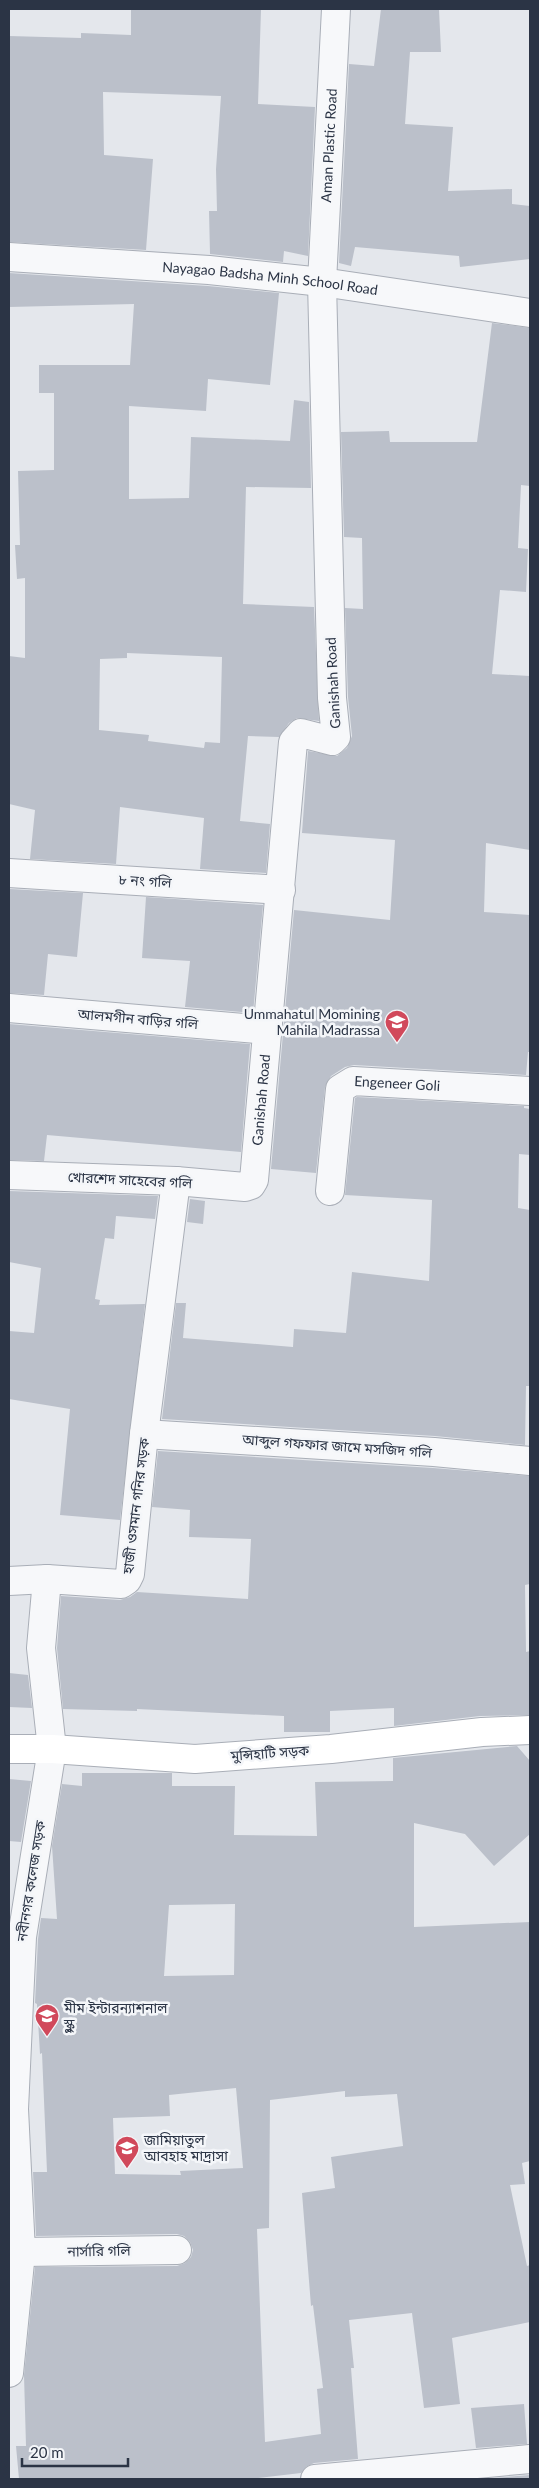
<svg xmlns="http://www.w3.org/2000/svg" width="539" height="2488" viewBox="0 0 539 2488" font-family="Lato,'Noto Sans Bengali',sans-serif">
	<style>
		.building { fill: #bbc0ca; fill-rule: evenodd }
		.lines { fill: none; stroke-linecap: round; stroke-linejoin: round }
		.street-casing { stroke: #a9aeb7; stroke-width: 30 }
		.secondary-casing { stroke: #a9aeb7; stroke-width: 30 }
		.street { stroke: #f7f8fa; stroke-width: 28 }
		.secondary { stroke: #fff; stroke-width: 28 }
		.labels { text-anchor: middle; stroke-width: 5; stroke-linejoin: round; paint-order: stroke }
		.street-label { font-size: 14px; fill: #2b3445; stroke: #f4f6f9 }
		.poi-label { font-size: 14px; fill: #2b3445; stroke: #f4f6f9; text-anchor: start }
	</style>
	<rect width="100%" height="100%" fill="#e4e7ec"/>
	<!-- building -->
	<path class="building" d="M131 9H261L258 104 315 107 308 256 284 251 283 262 210 254 209 211H217L216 169 221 96 103 92 104 155 153 159 146 250 9 242V36L81 38V33L131 35Z
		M381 9H439L441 52H410L405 124 453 127 448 191 512 189V204L530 206V259L460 267 459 256 355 247 351 266 339 263 349 64 374 66Z
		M9 273 208 286 279 293 270 385 208 379 206 411 129 406V499L189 498 191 437 290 441 294 400 309 402 311 488 246 487 243 604 314 607 319 721 297 718 289 723 279 737 248 736 240 821 270 824 266 873 200 869 204 818 120 807 116 864 30 859 35 810 9 804V656L25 658V578L17 579 15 545H20L18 471 54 470V393H39V365H130L134 304 9 307ZM127 653 222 657 220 743 205 742 204 748 148 741 149 735 99 730 100 659 127 658Z
		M492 323 530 328V486L521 485 518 548 528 549 526 592 500 590 492 674 530 676V850L486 843 484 912 530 915V1052H528L526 1075 354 1065 345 1067 331 1076 325 1087 316 1173 271 1169 294 910 390 920 395 840 302 833 308 751 337 756 347 748 352 736 348 697 345 608 363 609 362 538 344 537 341 432 389 431 390 442H477Z
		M9 889 83 893 77 957 48 954 44 995 9 993Z
		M146 897 263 905 253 1013 185 1007 190 961 142 958Z
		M9 1024 250 1044 241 1152 47 1135 44 1161 9 1160Z
		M357 1097 524 1106V1108L530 1109V1155L519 1154 518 1208 530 1210V1386H526L525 1445 435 1436 162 1419 176 1303H186L183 1338 293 1347 294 1329 346 1333 352 1272 429 1281 432 1200 345 1195 355 1098Z
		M9 1191 158 1196 155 1219 116 1216 114 1239 105 1238 95 1299 100 1300 99 1305 145 1304 120 1520 60 1515 70 1409 9 1399V1331L34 1333 41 1268 9 1262Z
		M190 1199 205 1201 203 1224 187 1222Z
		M158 1451 433 1468 530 1476V1584L525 1585 526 1652 530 1651V1715L480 1716 394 1726V1708L330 1711V1732H284V1716L137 1709V1711L63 1709 57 1648 61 1596 120 1600 130 1597 137 1592 248 1599 251 1539 189 1537 190 1510 152 1507Z
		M9 1673 28 1675 32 1708 9 1707Z
		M517 1746 530 1761V1834L494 1866 465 1834 414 1823V1927L530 1922V2161L522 2163 525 2184 510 2185 527 2266 530 2265V2322L452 2338 460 2404 424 2408 412 2313 349 2320 354 2368H351L358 2459 314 2463 306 2467 301 2473 250 2479H19L16 2446H26L24 2375 35 2267 177 2266 185 2263 191 2257 193 2250 190 2242 184 2236 177 2234 36 2236 33 2172H47L42 2053 40 2054 37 2004 35 2003 38 1939 41 1918 57 1919 52 1846 62 1784 82 1786V1773H172V1786H235L234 1835 317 1836 315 1782 393 1781V1758ZM235 1904 234 1975 164 1976 169 1905ZM236 2088 243 2168 180 2171 181 2175 115 2174 113 2118 170 2116 169 2095ZM345 2091V2097L397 2094 403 2146 331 2157 335 2188 302 2193 311 2306 313 2305 323 2388 317 2389 321 2434 265 2442 257 2229 269 2228 270 2100Z
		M9 1779 31 1781 21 1842 9 1841Z
		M524 2404 527 2444 476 2448 471 2408Z
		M530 2475V2479H494V2478Z"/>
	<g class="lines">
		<defs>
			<g id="street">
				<path id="s1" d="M9 257 209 270 322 282 530 313"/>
				<path d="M9 873 281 890"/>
				<path d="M9 1008 267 1030"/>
				<path id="s2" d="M9 1175 176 1181 245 1187 251 1185 254 1180 293 742 301 733 332 741 336 737 332 698 322 282 336 9"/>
				<path id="s3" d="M330 1191 340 1089 353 1081 530 1091"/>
				<path d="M144 1434 434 1452 530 1461"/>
				<path d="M9 1581 47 1579"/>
				<path d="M21 2252 177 2250"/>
				<path d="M9 2373 21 2252 14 2109 22 1937 52 1749 41 1648 47 1579 121 1584 127 1580 130 1574 144 1434 176 1181"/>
				<path d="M315 2479 530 2459"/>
			</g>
			<path id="secondary" d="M9 1749H52L195 1759 331 1749 482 1732 530 1730"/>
		</defs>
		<!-- street casing -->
		<use href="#street" class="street-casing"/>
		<!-- secondary casing -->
		<use href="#secondary" class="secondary-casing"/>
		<!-- street -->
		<use href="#street" class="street"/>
		<!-- secondary -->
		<use href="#secondary" class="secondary"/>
	</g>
	<!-- icons -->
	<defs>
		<symbol id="school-pin" viewBox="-11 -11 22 30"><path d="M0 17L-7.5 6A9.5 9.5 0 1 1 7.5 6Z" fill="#d1495b" stroke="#f4f6f9"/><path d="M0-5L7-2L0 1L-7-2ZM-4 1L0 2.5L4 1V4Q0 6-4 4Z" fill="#fff"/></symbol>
	</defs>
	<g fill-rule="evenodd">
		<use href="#school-pin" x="383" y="1008" width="28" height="38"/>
		<use href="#school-pin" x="33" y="2002" width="28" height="38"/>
		<use href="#school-pin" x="113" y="2134" width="28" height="38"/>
	</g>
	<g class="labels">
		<!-- street labels -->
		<g class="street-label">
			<text dy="5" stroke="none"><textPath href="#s2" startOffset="1330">Aman Plastic Road</textPath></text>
			<text dy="5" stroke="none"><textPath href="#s1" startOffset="262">Nayagao Badsha Minh School Road</textPath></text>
			<text transform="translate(333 683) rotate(-93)" y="5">Ganishah Road</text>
			<text transform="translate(145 881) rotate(4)" y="5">৮ নং গলি</text>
			<text transform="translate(138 1019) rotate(5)" y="5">আলমগীন বাড়ির গলি</text>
			<text dy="5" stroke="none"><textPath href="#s3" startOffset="162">Engeneer Goli</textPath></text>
			<text dy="5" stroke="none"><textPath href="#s2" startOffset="329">Ganishah Road</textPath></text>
			<text transform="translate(130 1180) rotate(3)" y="5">খোরশেদ সাহেবের গলি</text>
			<text transform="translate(337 1446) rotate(4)" y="5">আব্দুল গফফার জামে মসজিদ গলি</text>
			<text transform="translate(136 1506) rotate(-83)" y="5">হাজী ওসমান গনির সড়ক</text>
			<text transform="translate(270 1753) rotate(-4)" y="5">মুন্সিহাটি সড়ক</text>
			<text transform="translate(31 1881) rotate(-81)" y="5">নবীনগর কলেজ সড়ক</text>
			<text transform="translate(99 2251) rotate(-1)" y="5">নার্সারি গলি</text>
		</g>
		<!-- poi labels -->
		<g class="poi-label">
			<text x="380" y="1019" text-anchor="end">Ummahatul Momining<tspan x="380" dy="16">Mahila Madrassa</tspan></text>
			<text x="64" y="2013">মীম ইন্টারন্যাশনাল<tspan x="64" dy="16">স্কুল</tspan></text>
			<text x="144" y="2145">জামিয়াতুল<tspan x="144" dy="16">আবহাহ মাদ্রাসা</tspan></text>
		</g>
	</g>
	<!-- border -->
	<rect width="539" height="2488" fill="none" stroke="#2b3445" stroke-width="20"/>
	<!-- scale -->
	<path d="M22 2458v8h106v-8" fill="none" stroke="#2b3445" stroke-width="2.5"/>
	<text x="30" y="2458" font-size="15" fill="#2b3445" stroke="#f4f6f9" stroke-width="4" paint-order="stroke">20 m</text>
</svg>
